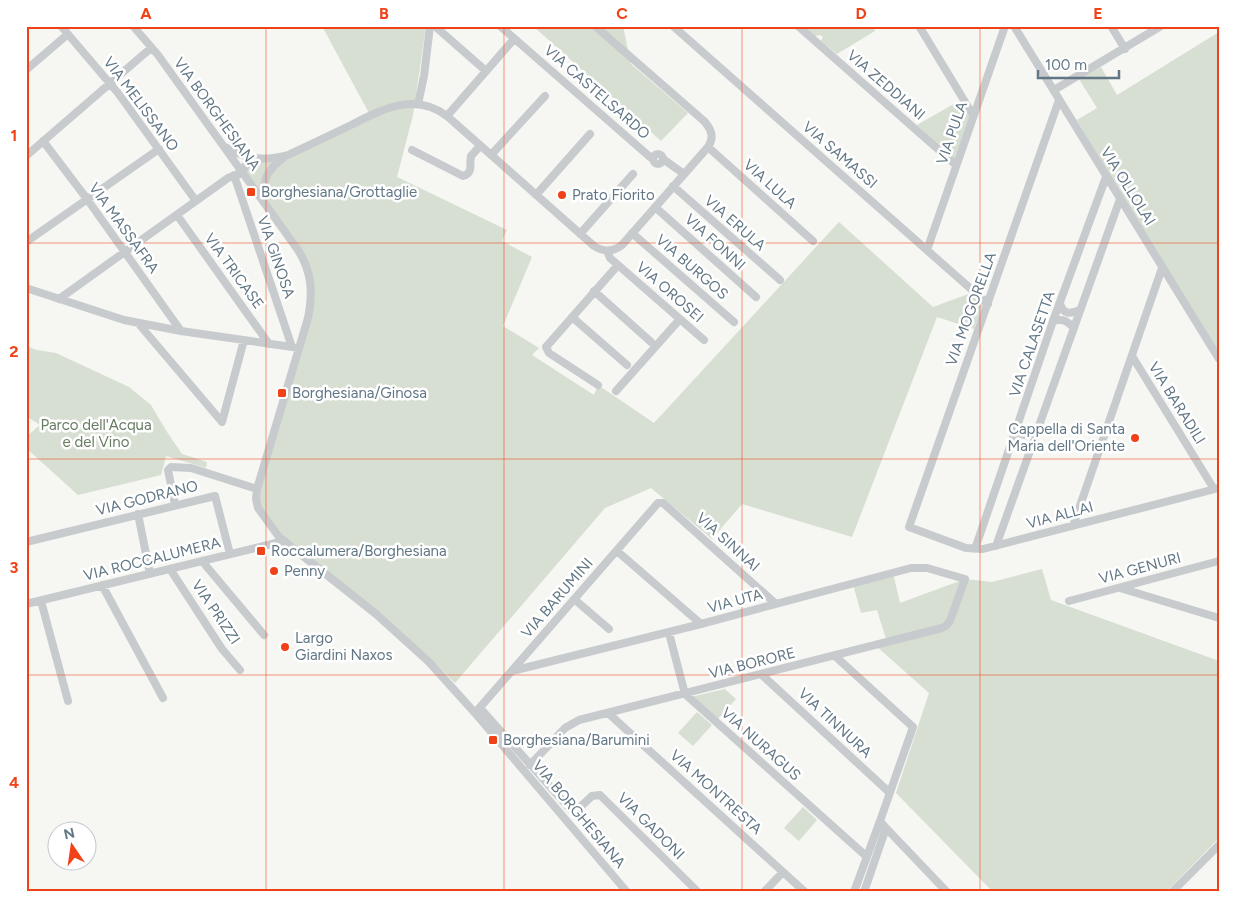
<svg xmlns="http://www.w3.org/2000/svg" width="1245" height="918" viewBox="0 0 1245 918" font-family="Figtree,sans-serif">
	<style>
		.green { fill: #d7ded2 }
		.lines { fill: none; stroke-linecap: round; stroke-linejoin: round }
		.minor { stroke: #c8cbce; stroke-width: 8 }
		.grid { fill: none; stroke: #f04117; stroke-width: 1; stroke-opacity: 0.55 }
		.poi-dot { fill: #f04117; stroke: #fff; stroke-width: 2 }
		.labels { text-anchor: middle; stroke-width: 5; stroke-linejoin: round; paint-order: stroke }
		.street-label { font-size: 15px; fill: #627785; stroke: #fff }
		.poi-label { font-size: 15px; fill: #627785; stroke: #fff; text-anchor: start }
		.park-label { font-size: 15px; fill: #687c62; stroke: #fff }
		.neatline { fill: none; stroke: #f04117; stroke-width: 2 }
		.grid-label { font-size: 16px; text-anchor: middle; font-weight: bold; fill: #f04117 }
	</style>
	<rect width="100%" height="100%" fill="#f6f6f2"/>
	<!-- green -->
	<path class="green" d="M322 26H426L413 115 397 177 507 230 502 241 532 257 503 326 539 348 532 355 594 395 598 385 654 423 839 222 933 307 971 293 983 304 974 329 937 317 852 537 742 504 712 539 651 488 605 508 455 683 426 654 283 540 256 501 308 318 307 267 243 172 254 159 288 155 370 115Z
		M533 26H623L631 64 688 113 661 141Z
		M807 26H872L875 31 837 54 821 41 823 37 820 35 815 36 805 27Z
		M1219 32V361L1162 268 1077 120 1097 108 1079 79 1101 67 1117 95Z
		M959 101 970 117 954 160 917 125Z
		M26 346 37 350 56 353 129 387 151 405 167 432 182 454 207 462 206 468 166 456 161 475 78 495 26 448V437L40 425 26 416Z
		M1042 569 1051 600 1219 661V838L1166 892H993L896 793 929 693 875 645 887 642 877 610 861 613 854 588 855 583 893 573 900 603 965 579 992 582Z
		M725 689 736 699 717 720 691 697Z
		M697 712 712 725 693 746 678 733Z
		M803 807 817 820 799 841 784 828Z"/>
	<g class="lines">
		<!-- minor -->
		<path class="minor" d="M61 26 118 93 196 201
			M133 26 158 55 298 250C312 272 313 293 308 318L257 489 256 499 258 508 279 537 376 614 429 662 475 713 627 892
			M500 26 650 157 653 158
			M673 26 988 304
			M798 26 956 165
			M919 26 973 115
			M1014 26 1219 359
			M1111 26 1125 49
			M437 28 486 71
			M26 70 68 34
			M1054 90 1161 26
			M1059 100 909 527 966 548 983 549 1219 488
			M418 104 424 76 430 26
			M447 116 514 39
			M43 141 87 199 181 331
			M708 147 813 241
			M227 148C248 160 265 161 288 155 307 146 326 137 345 128 378 112 412 90 447 116L594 246C603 252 613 252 622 245L708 147C715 137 711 129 704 121L595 26
			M412 150 463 176C474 173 469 164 471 156L480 146
			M653 159a5 5 0 1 1 10 0a5 5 0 1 1-10 0Z
			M491 155 545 96
			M26 156 151 48
			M663 159 684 174
			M234 175 292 347
			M673 186 780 280
			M536 195 590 134
			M264 202C263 179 265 172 284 157
			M655 207 756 297
			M177 215 269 344
			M632 233 734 322
			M580 234 633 174
			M26 242 159 149
			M927 250 1005 26
			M618 265 704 340
			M26 288 124 320 181 331 299 348
			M594 291 651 342
			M59 299 228 178 243 172 245 166 252 158
			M1060 303C1063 315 1070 314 1080 310
			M572 317 627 365
			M1053 321C1063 318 1067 321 1074 328
			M138 323 222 422 244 340
			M1132 356 1214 489
			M598 385 549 353 546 347 618 265 610 258 607 251
			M616 391 680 319
			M1017 428C1020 437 1028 436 1035 434
			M175 505 168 470 171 467 191 468 257 489
			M138 514 150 574
			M1073 526 1162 268
			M26 542 215 496 230 554
			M996 546 1120 199
			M975 549 1053 321 1106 177
			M617 551 701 624
			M202 561 264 635
			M170 569 222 649 240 670
			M102 585 163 698
			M1120 588 1219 618
			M574 599 609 629
			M41 601 68 701
			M1069 601 1219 561
			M26 604 284 541
			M669 633 685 694 866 856
			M835 656 913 727 880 821 886 828 864 892
			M512 671 701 624 911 568H927L965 579 950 621 946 626 942 628 579 720 565 728 530 765
			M762 675 889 792
			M480 708 570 809 577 810 592 796 600 795 698 892
			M475 713 658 503H663L776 604
			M608 713 805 892
			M886 828 947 892
			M764 892 783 872
			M854 892 880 821
			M1172 892 1219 845"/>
	</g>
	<!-- grid -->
	<path class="grid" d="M266 26V892M504 26V892M742 26V892M980 26V892M26 243H1219M26 459H1219M26 675H1219"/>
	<!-- markers -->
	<g class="poi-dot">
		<rect x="246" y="187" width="10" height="10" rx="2.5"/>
		<circle cx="562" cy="195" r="5"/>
		<rect x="277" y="388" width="10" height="10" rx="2.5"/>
		<circle cx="1135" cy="438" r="5"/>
		<rect x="256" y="546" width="10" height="10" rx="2.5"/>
		<circle cx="274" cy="571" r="5"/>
		<circle cx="285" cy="647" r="5"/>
		<rect x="488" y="735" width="10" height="10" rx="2.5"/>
	</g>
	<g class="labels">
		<!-- street labels -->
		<g class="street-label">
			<text transform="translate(886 85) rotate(41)" y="5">VIA ZEDDIANI</text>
			<text transform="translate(597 92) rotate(41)" y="5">VIA CASTELSARDO</text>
			<text transform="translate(141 104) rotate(53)" y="5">VIA MELISSANO</text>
			<text transform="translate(217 114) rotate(54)" y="5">VIA BORGHESIANA</text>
			<text transform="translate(952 133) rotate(-71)" y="5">VIA PULA</text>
			<text transform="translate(840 155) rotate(41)" y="5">VIA SAMASSI</text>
			<text transform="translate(770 184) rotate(42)" y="5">VIA LULA</text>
			<text transform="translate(1128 186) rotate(58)" y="5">VIA OLLOLAI</text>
			<text transform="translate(735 223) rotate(41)" y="5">VIA ERULA</text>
			<text transform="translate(124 228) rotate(54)" y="5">VIA MASSAFRA</text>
			<text transform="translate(715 242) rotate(42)" y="5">VIA FONNI</text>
			<text transform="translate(276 257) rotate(71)" y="5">VIA GINOSA</text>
			<text transform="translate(692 267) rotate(41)" y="5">VIA BURGOS</text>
			<text transform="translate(234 271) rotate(54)" y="5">VIA TRICASE</text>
			<text transform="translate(670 292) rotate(41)" y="5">VIA OROSEI</text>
			<text transform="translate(971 309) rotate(-70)" y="5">VIA MOGORELLA</text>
			<text transform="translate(1032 344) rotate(-71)" y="5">VIA CALASETTA</text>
			<text transform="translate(1177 403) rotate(58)" y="5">VIA BARADILI</text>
			<text transform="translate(147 498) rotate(-14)" y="5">VIA GODRANO</text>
			<text transform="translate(1060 515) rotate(-15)" y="5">VIA ALLAI</text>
			<text transform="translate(728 542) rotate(42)" y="5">VIA SINNAI</text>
			<text transform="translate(152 559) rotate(-14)" y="5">VIA ROCCALUMERA</text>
			<text transform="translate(1140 568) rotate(-15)" y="5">VIA GENURI</text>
			<text transform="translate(557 598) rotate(-49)" y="5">VIA BARUMINI</text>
			<text transform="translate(735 601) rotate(-15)" y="5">VIA UTA</text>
			<text transform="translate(216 612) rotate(56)" y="5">VIA PRIZZI</text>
			<text transform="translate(752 663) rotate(-14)" y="5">VIA BORORE</text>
			<text transform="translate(835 723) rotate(43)" y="5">VIA TINNURA</text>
			<text transform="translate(761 744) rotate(42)" y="5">VIA NURAGUS</text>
			<text transform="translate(716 792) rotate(42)" y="5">VIA MONTRESTA</text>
			<text transform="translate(579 814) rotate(50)" y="5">VIA BORGHESIANA</text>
			<text transform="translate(651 826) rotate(45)" y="5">VIA GADONI</text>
		</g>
		<!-- poi labels -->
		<g class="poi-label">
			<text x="261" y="197">Borghesiana/Grottaglie</text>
			<text x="572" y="200">Prato Fiorito</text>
			<text x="292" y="398">Borghesiana/Ginosa</text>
			<text x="1125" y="434" text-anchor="end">Cappella di Santa<tspan x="1125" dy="17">Maria dell'Oriente</tspan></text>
			<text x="271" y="556">Roccalumera/Borghesiana</text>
			<text x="284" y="576">Penny</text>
			<text x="295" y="643">Largo<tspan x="295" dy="17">Giardini Naxos</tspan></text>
			<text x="503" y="745">Borghesiana/Barumini</text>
		</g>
		<!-- park labels -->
		<g class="park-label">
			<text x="96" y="430">Parco dell'Acqua<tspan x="96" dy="17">e del Vino</tspan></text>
		</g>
	</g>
	<!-- border -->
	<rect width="1245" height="918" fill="none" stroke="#ffffff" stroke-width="55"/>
	<!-- north arrow -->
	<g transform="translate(72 846) rotate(347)"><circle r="24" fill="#ffffff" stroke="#c0c9ce"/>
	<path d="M0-4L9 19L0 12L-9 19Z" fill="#f04117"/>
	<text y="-8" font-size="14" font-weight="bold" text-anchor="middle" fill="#627785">N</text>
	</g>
	<!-- scale -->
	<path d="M1038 70v8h81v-8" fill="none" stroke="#627785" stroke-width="2.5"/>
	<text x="1045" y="70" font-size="15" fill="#627785" stroke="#ffffff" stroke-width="4" paint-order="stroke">100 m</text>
	<rect x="28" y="28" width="1190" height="862" class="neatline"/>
	<g class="grid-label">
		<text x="146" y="19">A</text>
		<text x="384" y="19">B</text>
		<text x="622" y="19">C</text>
		<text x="861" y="19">D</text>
		<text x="1098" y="19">E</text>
		<text x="14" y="141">1</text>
		<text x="14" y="357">2</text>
		<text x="14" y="573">3</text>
		<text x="14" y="788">4</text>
	</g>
</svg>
